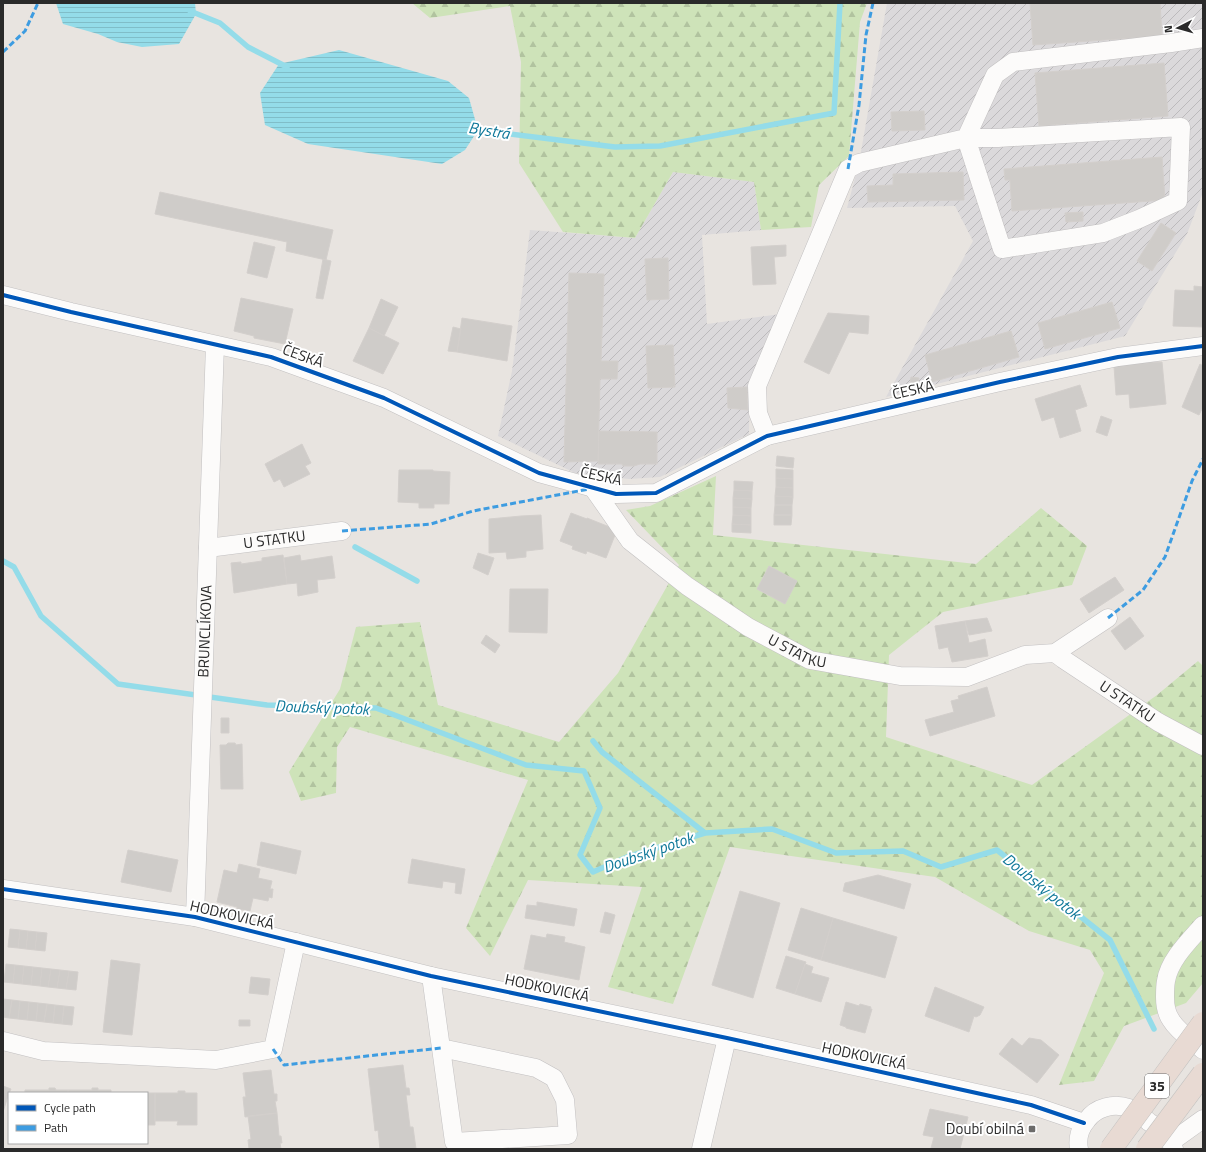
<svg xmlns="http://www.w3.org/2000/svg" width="1206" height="1152" viewBox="0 0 1206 1152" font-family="'Titillium Web',sans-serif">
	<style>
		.industrial { fill: url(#industrial-furrows) }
		.forest { fill: url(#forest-firs) }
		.water { fill: url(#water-rules) }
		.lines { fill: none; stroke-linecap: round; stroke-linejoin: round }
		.stream { stroke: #94dce9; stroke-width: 5.5 }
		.building { fill: #cfccc9; stroke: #d3cfcc }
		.minor-casing { stroke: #c2c0c1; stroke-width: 19 }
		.minor { stroke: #fcfbfa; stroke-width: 18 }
		.highway-bridge-casing { stroke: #c4c3c1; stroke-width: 23; stroke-linecap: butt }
		.highway-bridge { stroke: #e8dad3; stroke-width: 22 }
		.quiet { stroke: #3d9ce1; stroke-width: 3; stroke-dasharray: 6 3; stroke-linecap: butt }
		.cycleway-casing { stroke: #fff; stroke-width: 6 }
		.cycleway { stroke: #0057b8; stroke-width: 4 }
		.poi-dot { fill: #6c6b6a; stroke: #fff; stroke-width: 1.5 }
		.labels { text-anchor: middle; stroke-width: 4; stroke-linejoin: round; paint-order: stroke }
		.shield { fill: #fff; stroke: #6a6a6a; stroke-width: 1 }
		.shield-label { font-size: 14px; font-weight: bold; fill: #2a2a2a }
		.street-label { font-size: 15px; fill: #2a2a2a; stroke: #fff }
		.poi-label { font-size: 15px; fill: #2a2a2a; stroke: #fff; text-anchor: end }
		.water-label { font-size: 16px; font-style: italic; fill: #0f7899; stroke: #fff }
	</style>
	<defs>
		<pattern id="industrial-furrows" width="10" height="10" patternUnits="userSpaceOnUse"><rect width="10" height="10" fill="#dbd9db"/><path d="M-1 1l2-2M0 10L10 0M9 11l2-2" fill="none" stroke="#bcbabc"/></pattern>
		<pattern id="forest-firs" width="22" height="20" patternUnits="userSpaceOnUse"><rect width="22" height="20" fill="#cee3b9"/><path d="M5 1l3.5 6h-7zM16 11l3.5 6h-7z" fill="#b1c39f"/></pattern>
		<pattern id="water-rules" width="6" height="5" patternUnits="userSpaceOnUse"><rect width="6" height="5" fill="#94dce9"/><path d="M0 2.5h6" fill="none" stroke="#80bdc8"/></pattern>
	</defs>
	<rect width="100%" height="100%" fill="#e8e4e0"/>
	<!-- industrial -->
	<path class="industrial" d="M887 3H1203V192L1187 234 1125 336 886 397 973 241 955 206 847 208 859 163Z
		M673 172 754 182 761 230 702 235 707 324 781 314 750 381 749 434 660 477 629 479 575 473 498 436 512 371 530 230 635 238Z"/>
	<!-- forest -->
	<path class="forest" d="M412 3H867L860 22 849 156 819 185 811 227 761 230 754 182 673 172 635 238 563 232 519 163 521 62 510 6 430 18Z
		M716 476 713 535 976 564 1041 508 1087 546 1072 585 943 612 889 655 886 737 1032 785 1157 695 1198 661 1203 666V983L1186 1003 1124 1026 1094 1081 1059 1085 1104 973 1090 950 1029 931 935 877 730 847 673 1004 608 987 642 887 528 880 490 956 466 928 528 780 350 727 337 747 336 793 301 801 289 772 340 689 356 627 420 622 438 705 559 742 618 673 679 565 626 510 650 506Z"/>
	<!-- water -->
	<path class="water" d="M56 3H195L196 14 179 44 142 47 117 42 98 34 63 24Z
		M339 50 448 81 469 98 478 130 465 150 442 164 308 144 265 125 260 93 279 64Z"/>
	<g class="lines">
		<!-- stream -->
		<path class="stream" d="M190 11 220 23 248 47 287 67
			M471 128 478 130 615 147 660 146 834 113 840 3
			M355 547 417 581
			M3 561 14 567 41 616 118 684 267 705 376 708 526 765 584 771 600 808 580 855 593 872 627 857 705 833 772 829 836 853 903 851 941 867 997 850 1110 940 1154 1029
			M593 741 602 752 705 833"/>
	</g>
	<!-- building -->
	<path class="building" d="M1030 3H1160L1162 36 1033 45Z
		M1164 63 1168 116 1039 126 1035 73Z
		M924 111 925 130 892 131 891 112Z
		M1162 157 1165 200 1012 211 1010 180H1005L1004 169Z
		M963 172 964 200 868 202 867 186 893 185V174Z
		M160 192 333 230 326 260 286 251 287 242 155 214Z
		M1083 212V221L1066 222 1065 213Z
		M1161 223 1176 233 1152 271 1137 261Z
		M254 242 275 247 267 278 247 273Z
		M786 245V256L774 257 776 284 753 285 751 247Z
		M668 258 669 299 647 300 645 259Z
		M323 259 331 261 323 299 316 298Z
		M569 273 604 274 601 361H618L617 379H600L598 461 564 462Z
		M1194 286 1203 287V327L1173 326 1175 290 1194 291Z
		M241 298 293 309 285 344 254 338V336L234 331Z
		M381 299 398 307 384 336 369 328Z
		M1112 302 1120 328 1045 349 1038 323Z
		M828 313 869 316 868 334 849 332 829 374 804 362Z
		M462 318 512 326 507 361 457 352Z
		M453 327 461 329 457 352 448 351Z
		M369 328 399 343 383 374 353 361Z
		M1011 331 1019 357 932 382 925 355Z
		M673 345 675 387 648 388 646 346Z
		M1144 362V363L1162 362 1166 404 1130 408 1129 394 1116 395 1114 366 1133 364 1132 363Z
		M1200 364 1203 366V409H1202L1199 415 1182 407Z
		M911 377 919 378 918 386 910 385Z
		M1080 385 1087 406 1075 410 1081 431 1060 438 1054 417 1042 421 1035 399Z
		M747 387 748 410 728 408 727 388Z
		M1101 416 1112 420 1107 436 1096 432Z
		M599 431 657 432V464H640L634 466H623L622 464H598Z
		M302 444 311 463 305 466 310 474 284 487 280 479 274 482 265 464Z
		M777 456 794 458 793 468 776 466Z
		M776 469 793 470V479L776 478Z
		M399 470H433V471L450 472 449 504H434V508H419V503L398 502Z
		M776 478 793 479V488L776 487Z
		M734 481 753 482 752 491 734 490Z
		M776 487 793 488V497L775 496Z
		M734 490 752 491V499L733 498Z
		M775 496 793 497 792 505H775Z
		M733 498 752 499 751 508 733 507Z
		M775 505H792V515H774Z
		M733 507 751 508V516L733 515Z
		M571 513 587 519V518L617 530 606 558 587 551 586 554 572 549 573 546 560 541Z
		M541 515 543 549 526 551V557L507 559 506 552 489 553V519L521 516Z
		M733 515 751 516V525L732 524Z
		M774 515H792L791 525H774Z
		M732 524 751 525V533L732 532Z
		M478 553 494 558 488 575 473 568Z
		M283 555 287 584 234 593 231 563 241 562V564L262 561V558Z
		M300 555 301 561 332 556 335 578 317 580 318 592 298 596 297 583 287 584 284 558Z
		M769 566 797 581 785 604 757 589Z
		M1115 577 1124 590 1089 613 1080 599Z
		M510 589H548L547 633 509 632Z
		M1130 617 1144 636 1125 650 1111 631Z
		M987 618 992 631 969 635 965 621Z
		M965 621 969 643 985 639 988 656 952 662 948 647 939 649 935 626Z
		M486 635 500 645 495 653 481 643Z
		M987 687 995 716 930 736 925 720 954 712 951 701 959 699 958 696Z
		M221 718H229V733H221Z
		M228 743H235L236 745 242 744 243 789H221L220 745H226Z
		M261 842 301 851 296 874 257 865Z
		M128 850 178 860 171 892 121 882Z
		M412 859 465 869 461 894 455 893 456 883 443 881 442 888 408 883Z
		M239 864 260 869 258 878 272 881 270 889H273L272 898 269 897 268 901 253 898 250 911 237 909V907L217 902 224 870 237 873Z
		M878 875 911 884 904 909 843 891 845 883Z
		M740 891 780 903 753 998 712 985Z
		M537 902 577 909 574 926 525 918 527 905 537 906Z
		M801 908 833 918 821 960 788 950Z
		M605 912 615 915 610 934 600 932Z
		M833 918 897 937 885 978 821 960Z
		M10 929 20 930 18 948 8 947Z
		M20 930 28 931 26 949 18 948Z
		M28 931 37 932 35 950 26 949Z
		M37 932 47 933 45 951 35 950Z
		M547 934 565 937 564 942 585 947 579 980 524 969 531 935 546 938Z
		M786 956 806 962 795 994 776 988Z
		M111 960 140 964 132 1035 103 1032Z
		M6 964 15 965 13 983 4 982Z
		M805 964 813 967 811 973 829 978 821 1002 795 994Z
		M15 965 24 966 22 984 13 983Z
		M24 966 33 967 31 985 22 984Z
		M33 967 42 968 40 986 31 985Z
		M42 968 51 969 48 987 40 986Z
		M51 969 60 970 57 988 48 987Z
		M60 970 69 971 66 989 57 988Z
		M69 971 78 972 76 990 66 989Z
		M251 977 270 979 268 995 249 993Z
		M935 987 984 1007 980 1015 976 1017 974 1016 969 1032 925 1016Z
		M3 999 12 1000 9 1018 3 1017Z
		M12 1000 20 1001 18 1019 9 1018Z
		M20 1001 29 1002 27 1020 18 1019Z
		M29 1002 38 1003 36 1021 27 1020Z
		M846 1002 859 1006 860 1004 871 1007 870 1009H872L865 1033 846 1028V1027L840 1025Z
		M38 1003 47 1004 44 1022 36 1021Z
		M47 1004 55 1005 53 1023 44 1022Z
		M55 1005 64 1006 62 1024 53 1023Z
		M64 1006 74 1007 72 1025 62 1024Z
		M239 1020H250V1026H239Z
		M1012 1038 1022 1046 1029 1038 1041 1040 1059 1055 1037 1083 999 1054Z
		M403 1065 406 1088H409L410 1095H406L410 1127H413L416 1149H380L378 1130 375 1131 368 1069Z
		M271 1070 274 1094H277V1101H275L277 1113 245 1117 243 1097H246L243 1073Z
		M3 1086 11 1089 9 1093 3 1112Z
		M49 1088H55L56 1090H68V1093H25V1090H49Z
		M92 1088H98V1090H111V1093H68V1090H92Z
		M178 1091H185V1093H197V1125H177L178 1121H155V1093H178Z
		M147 1093H155V1125H147Z
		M930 1109 968 1117 960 1149H936L931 1148 934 1137 923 1135Z
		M277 1113 279 1136H281L282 1143H280L281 1149H249L248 1140 251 1139 248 1116Z"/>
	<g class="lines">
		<defs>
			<g id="minor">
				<path d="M1181 127 1178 201 1139 219 1103 233 1002 249 966 138H998Z"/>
				<path d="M3 295 71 312 271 357 384 398 539 473 616 494 656 493 767 436 1000 382 1118 357 1203 346"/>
				<path d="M767 436 758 413 757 386 848 169 859 163 966 138 995 75 1013 62 1171 43 1203 38"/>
				<path id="s1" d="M593 488 630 541 687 586 748 627 810 660 900 676 967 677 1025 655 1055 653 1108 618"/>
				<path id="s2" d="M208 548 342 531"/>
				<path id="s3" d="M1055 653 1063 659 1158 722 1203 746"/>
				<path d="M3 889 195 917 431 976 727 1038 1031 1105 1084 1123"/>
				<path id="s4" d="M195 917 215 345"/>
				<path d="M1203 925C1190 940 1169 960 1166 981 1165 986 1165 992 1165 997 1165 1005 1166 1013 1171 1020 1178 1032 1193 1041 1203 1050"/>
				<path d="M431 976 454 1142 568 1135 565 1100 554 1078 536 1068 441 1048"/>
				<path d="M3 1041 43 1051 216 1060 273 1049 296 942"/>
				<path d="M1171 1142 1203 1119"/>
				<path d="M701 1149 727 1038"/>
				<path d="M1079 1149C1077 1139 1080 1128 1087 1120 1096 1107 1114 1103 1129 1108 1136 1111 1143 1117 1149 1122 1160 1129 1169 1136 1174 1149"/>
			</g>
		</defs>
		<!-- minor casing -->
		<use href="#minor" class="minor-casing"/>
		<!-- minor -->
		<use href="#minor" class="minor"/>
		<defs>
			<path id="highway-bridge" d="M1111 1149 1203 1023
				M1147 1149 1203 1074"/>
		</defs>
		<!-- highway-bridge casing -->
		<use href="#highway-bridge" class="highway-bridge-casing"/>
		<!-- highway-bridge -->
		<use href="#highway-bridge" class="highway-bridge"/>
		<!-- quiet -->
		<path class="quiet" d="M3 52 25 31 38 3
			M848 169 859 105 866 35 873 3
			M342 531 431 524 473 511 589 489
			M1108 618 1143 590 1165 557 1192 481 1203 459
			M273 1049 284 1065 441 1048"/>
		<defs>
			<path id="cycleway" d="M3 295 71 312 271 357 384 398 539 473 616 494 656 493 767 436 1000 382 1118 357 1203 346
				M3 889 195 917 431 976 727 1038 1031 1105 1084 1123"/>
		</defs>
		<!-- cycleway casing -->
		<use href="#cycleway" class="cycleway-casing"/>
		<!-- cycleway -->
		<use href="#cycleway" class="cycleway"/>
	</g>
	<!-- markers -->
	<rect class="poi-dot" x="1028" y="1125" width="8" height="8" rx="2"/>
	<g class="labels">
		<!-- shield labels -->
		<rect class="shield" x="1145" y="1074" width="24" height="24" rx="3"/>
		<g class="shield-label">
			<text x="1157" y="1091">35</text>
		</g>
		<!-- street labels -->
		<g class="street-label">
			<text transform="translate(303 356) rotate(20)" y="5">ČESKÁ</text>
			<text transform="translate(913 390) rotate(-13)" y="5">ČESKÁ</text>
			<text transform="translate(601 476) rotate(12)" y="5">ČESKÁ</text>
			<text dy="5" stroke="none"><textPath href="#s2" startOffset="67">U STATKU</textPath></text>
			<text dy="5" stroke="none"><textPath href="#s4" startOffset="286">BRUNCLÍKOVA</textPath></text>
			<text dy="5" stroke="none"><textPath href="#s1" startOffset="266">U STATKU</textPath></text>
			<text dy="5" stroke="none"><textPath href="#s3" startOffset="87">U STATKU</textPath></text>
			<text transform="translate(232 915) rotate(13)" y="5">HODKOVICKÁ</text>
			<text transform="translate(547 988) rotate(12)" y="5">HODKOVICKÁ</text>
			<text transform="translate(864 1056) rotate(12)" y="5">HODKOVICKÁ</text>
		</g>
		<!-- poi labels -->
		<g class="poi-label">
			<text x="1024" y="1134">Doubí obilná</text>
		</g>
		<!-- water labels -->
		<g class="water-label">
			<text transform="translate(489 130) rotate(9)" y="6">Bystrá</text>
			<text transform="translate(322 707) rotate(2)" y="6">Doubský potok</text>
			<text transform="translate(648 852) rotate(-19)" y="6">Doubský potok</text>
			<text transform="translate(1042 886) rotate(39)" y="6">Doubský potok</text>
		</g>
	</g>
	<!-- border -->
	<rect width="1206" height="1152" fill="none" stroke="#2a2a2a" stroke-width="8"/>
	<!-- legend -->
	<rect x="8" y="1092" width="140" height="52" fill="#ffffff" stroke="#aaaaaa"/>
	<rect x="16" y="1105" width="20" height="6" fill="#0057b8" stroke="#aaaaaa"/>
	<text x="44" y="1112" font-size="12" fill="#2a2a2a">Cycle path</text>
	<rect x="16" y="1125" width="20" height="6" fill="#3d9ce1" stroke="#aaaaaa"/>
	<text x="44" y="1132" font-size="12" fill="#2a2a2a">Path</text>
	<!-- north arrow -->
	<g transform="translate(1178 28) rotate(264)" stroke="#ffffff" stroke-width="3" paint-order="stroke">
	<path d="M0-3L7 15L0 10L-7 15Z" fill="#2a2a2a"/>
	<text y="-6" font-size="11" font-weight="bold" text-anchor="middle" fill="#2a2a2a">N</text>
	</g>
</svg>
